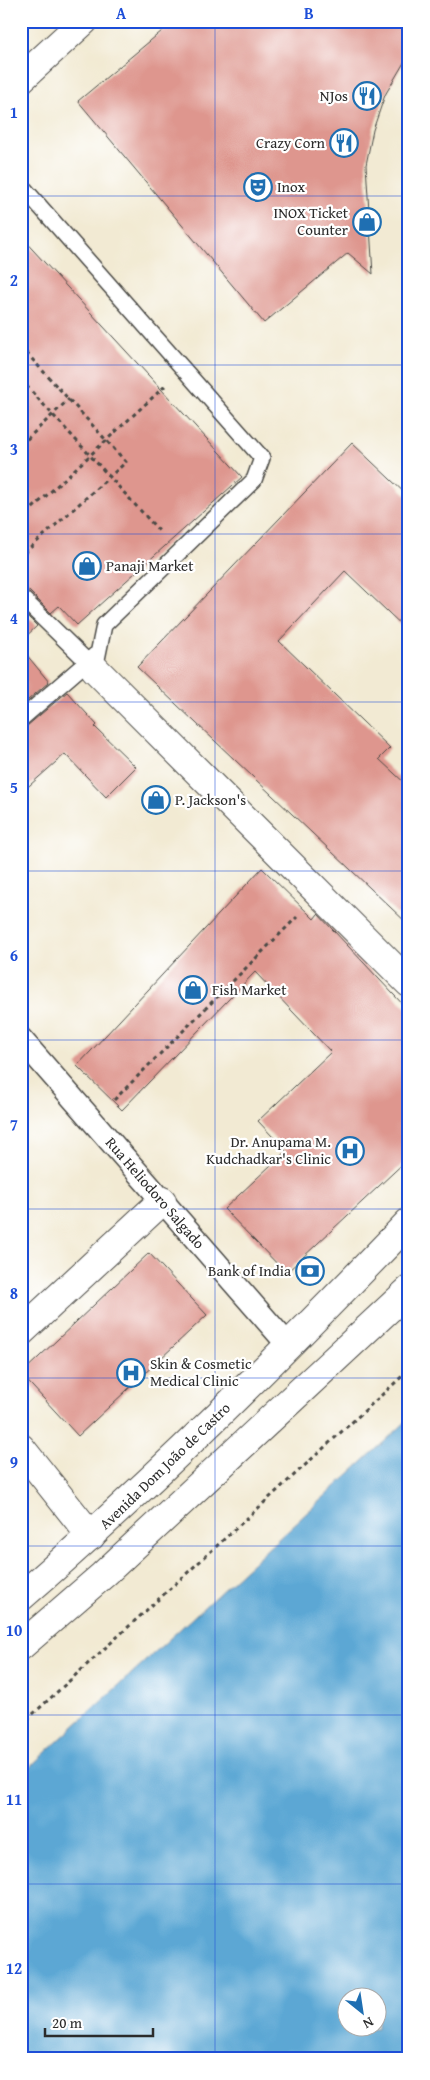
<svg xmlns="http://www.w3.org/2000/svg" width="430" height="2080" viewBox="0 0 430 2080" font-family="'Gentium Book Plus',serif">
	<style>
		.water { fill: #5ba7d4; stroke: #436980; fill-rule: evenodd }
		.building { fill: #de968e }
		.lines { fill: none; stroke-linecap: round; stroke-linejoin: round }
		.service-casing { stroke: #494844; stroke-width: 18 }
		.pedestrian-casing { stroke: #494844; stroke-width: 25 }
		.minor-casing { stroke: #494844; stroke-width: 30 }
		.tertiary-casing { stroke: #494844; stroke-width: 30 }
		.primary-casing { stroke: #494844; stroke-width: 30 }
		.path { stroke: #494844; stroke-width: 3; stroke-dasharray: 4 4; stroke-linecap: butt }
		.service { stroke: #fff; stroke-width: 15 }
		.pedestrian { stroke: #fff; stroke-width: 22 }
		.minor { stroke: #fff; stroke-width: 28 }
		.tertiary { stroke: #fff; stroke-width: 28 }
		.primary { stroke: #fff; stroke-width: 28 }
		.grid { fill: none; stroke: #1d4ed8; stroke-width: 1; stroke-opacity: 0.55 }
		.labels { text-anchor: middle; stroke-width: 4.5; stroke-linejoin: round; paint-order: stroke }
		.poi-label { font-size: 15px; fill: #2b2b2b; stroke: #fff; text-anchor: end }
		.street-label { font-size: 15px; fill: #2b2b2b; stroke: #fff }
		.neatline { fill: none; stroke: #1d4ed8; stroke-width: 2 }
		.grid-label { font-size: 16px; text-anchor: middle; font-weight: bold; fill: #1d4ed8 }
	</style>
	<rect width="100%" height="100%" fill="#fff"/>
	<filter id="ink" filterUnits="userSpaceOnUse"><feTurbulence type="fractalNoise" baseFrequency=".02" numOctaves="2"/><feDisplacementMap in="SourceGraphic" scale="10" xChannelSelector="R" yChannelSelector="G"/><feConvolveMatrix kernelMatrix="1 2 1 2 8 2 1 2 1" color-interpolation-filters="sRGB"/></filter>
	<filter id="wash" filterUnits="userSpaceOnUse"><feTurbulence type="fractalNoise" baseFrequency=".0096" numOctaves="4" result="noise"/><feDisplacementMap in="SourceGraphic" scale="20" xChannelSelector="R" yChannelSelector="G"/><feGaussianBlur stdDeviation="1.12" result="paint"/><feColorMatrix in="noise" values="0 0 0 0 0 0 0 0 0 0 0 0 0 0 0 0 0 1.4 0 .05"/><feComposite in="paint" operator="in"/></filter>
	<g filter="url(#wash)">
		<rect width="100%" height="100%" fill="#f2ead3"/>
		<!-- water -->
		<path class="water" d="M409 1419V2059H21V1775ZM348 1998H378V2028H348Z"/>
		<g id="blocks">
			<!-- building -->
			<path class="building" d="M174 21H409V54L385 95 373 130 366 165 373 274 348 253 264 323 78 101Z
				M21 237 242 477 77 625 59 606 51 613 28 590 21 588Z
				M352 443 409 497V632L345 571 279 641 390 748 379 759 409 787V925L137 667Z
				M21 610 37 626 21 641Z
				M21 648 49 682 21 706Z
				M67 692 97 725 95 727 136 767 106 797 65 754 21 793V728L27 726Z
				M262 868 314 919 318 914 409 1011V1158L286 1273 224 1209 286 1151 258 1121 331 1052 255 972 122 1110 77 1066Z
				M149 1253 207 1315 78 1436 21 1374Z"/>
		</g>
	</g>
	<g filter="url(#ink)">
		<use href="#blocks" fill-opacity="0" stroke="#494844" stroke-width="1"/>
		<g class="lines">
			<defs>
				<path id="service" d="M21 185 262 458 254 480 104 625 95 669
					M21 597 95 669
					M21 719 95 655"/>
				<path id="pedestrian" d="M21 1039 289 1346"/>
				<path id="minor" d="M95 669 409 983
					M21 1332 162 1201
					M21 1448 91 1536"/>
				<path id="tertiary" d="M21 79 84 21"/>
				<path id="primary" d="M21 1597C157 1479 284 1352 409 1222
					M21 1646 103 1575 409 1290"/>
			</defs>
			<!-- service casing -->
			<use href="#service" class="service-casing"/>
			<!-- pedestrian casing -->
			<use href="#pedestrian" class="pedestrian-casing"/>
			<!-- minor casing -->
			<use href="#minor" class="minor-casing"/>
			<!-- tertiary casing -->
			<use href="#tertiary" class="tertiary-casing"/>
			<!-- primary casing -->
			<use href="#primary" class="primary-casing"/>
			<!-- path -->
			<path class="path" d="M21 347 126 462 21 556
				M21 380 161 533
				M21 445 69 399
				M21 519 165 386
				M114 1100 297 917
				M21 1725 409 1370"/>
			<!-- service -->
			<use href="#service" class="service"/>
			<!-- pedestrian -->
			<use href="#pedestrian" class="pedestrian"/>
			<!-- minor -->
			<use href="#minor" class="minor"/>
			<!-- tertiary -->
			<use href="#tertiary" class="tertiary"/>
			<!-- primary -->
			<use href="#primary" class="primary"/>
		</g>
	</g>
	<!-- grid -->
	<path class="grid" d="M215 21V2059M21 196H409M21 365H409M21 534H409M21 702H409M21 871H409M21 1040H409M21 1209H409M21 1378H409M21 1546H409M21 1715H409M21 1884H409"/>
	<!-- icons -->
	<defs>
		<symbol id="restaurant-ring" viewBox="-11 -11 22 22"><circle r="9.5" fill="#fff" stroke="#1f6fb2" stroke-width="1.5"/><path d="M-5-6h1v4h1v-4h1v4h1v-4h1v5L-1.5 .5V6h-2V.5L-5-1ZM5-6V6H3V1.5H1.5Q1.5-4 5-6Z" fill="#1f6fb2"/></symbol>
		<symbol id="theatre-ring" viewBox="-11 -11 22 22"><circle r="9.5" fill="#fff" stroke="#1f6fb2" stroke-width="1.5"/><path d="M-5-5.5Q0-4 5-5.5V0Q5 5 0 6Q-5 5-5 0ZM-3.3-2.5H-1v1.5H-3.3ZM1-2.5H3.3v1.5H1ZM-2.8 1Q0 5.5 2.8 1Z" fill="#1f6fb2"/></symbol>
		<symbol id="shop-ring" viewBox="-11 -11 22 22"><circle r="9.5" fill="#fff" stroke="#1f6fb2" stroke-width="1.5"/><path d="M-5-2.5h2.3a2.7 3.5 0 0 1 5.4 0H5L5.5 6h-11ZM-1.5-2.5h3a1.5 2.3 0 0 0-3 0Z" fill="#1f6fb2"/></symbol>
		<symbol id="hospital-ring" viewBox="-11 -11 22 22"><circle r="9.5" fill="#fff" stroke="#1f6fb2" stroke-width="1.5"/><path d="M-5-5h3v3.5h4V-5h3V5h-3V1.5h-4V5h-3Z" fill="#1f6fb2"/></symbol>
		<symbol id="bank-ring" viewBox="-11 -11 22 22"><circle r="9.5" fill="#fff" stroke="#1f6fb2" stroke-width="1.5"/><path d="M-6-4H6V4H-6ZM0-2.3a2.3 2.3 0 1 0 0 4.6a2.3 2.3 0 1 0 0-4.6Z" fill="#1f6fb2"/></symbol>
	</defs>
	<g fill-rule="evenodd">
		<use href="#restaurant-ring" x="351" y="80" width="32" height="32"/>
		<use href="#restaurant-ring" x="328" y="127" width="32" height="32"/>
		<use href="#theatre-ring" x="242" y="171" width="32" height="32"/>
		<use href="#shop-ring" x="351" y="206" width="32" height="32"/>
		<use href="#shop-ring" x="71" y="550" width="32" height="32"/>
		<use href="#shop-ring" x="140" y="784" width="32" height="32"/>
		<use href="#shop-ring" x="177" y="974" width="32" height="32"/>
		<use href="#hospital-ring" x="334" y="1135" width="32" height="32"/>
		<use href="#bank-ring" x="294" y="1255" width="32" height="32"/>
		<use href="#hospital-ring" x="115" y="1357" width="32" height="32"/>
	</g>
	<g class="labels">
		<!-- poi labels -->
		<g class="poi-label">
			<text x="348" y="101">NJos</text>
			<text x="325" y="148">Crazy Corn</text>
			<text x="277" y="192" text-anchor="start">Inox</text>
			<text x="348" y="218">INOX Ticket<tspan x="348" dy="17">Counter</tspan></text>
			<text x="106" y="571" text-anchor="start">Panaji Market</text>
			<text x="175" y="805" text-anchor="start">P. Jackson's</text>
			<text x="212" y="995" text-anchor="start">Fish Market</text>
			<text x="331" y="1147">Dr. Anupama M.<tspan x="331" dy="17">Kudchadkar's Clinic</tspan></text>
			<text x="291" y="1276">Bank of India</text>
			<text x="150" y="1369" text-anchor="start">Skin &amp; Cosmetic<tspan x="150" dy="17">Medical Clinic</tspan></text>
		</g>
		<!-- street labels -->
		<g class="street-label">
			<text transform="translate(155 1193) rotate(49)" y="5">Rua Heliodoro Salgado</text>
			<text transform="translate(165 1466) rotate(-44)" y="5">Avenida Dom João de Castro</text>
		</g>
	</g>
	<!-- margin -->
	<rect width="430" height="2080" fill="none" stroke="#fff" stroke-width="55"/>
	<!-- north arrow -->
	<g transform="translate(362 2012) rotate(150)"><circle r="24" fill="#ffffff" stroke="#aaaaaa"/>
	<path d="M0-4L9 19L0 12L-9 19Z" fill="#1f6fb2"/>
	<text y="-8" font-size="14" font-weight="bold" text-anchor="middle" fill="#2b2b2b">N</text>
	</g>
	<!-- scale -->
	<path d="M45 2028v8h108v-8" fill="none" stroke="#2b2b2b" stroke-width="2.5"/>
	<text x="52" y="2028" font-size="15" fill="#2b2b2b" stroke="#ffffff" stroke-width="4" paint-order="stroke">20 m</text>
	<rect x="28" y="28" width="374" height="2024" class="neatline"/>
	<g class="grid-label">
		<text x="121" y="19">A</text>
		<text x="309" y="19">B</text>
		<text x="14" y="118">1</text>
		<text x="14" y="286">2</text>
		<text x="14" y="455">3</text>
		<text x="14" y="624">4</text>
		<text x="14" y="793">5</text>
		<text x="14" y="961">6</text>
		<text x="14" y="1130">7</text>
		<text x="14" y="1299">8</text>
		<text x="14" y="1468">9</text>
		<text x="14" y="1636">10</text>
		<text x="14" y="1805">11</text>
		<text x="14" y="1974">12</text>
	</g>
</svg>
